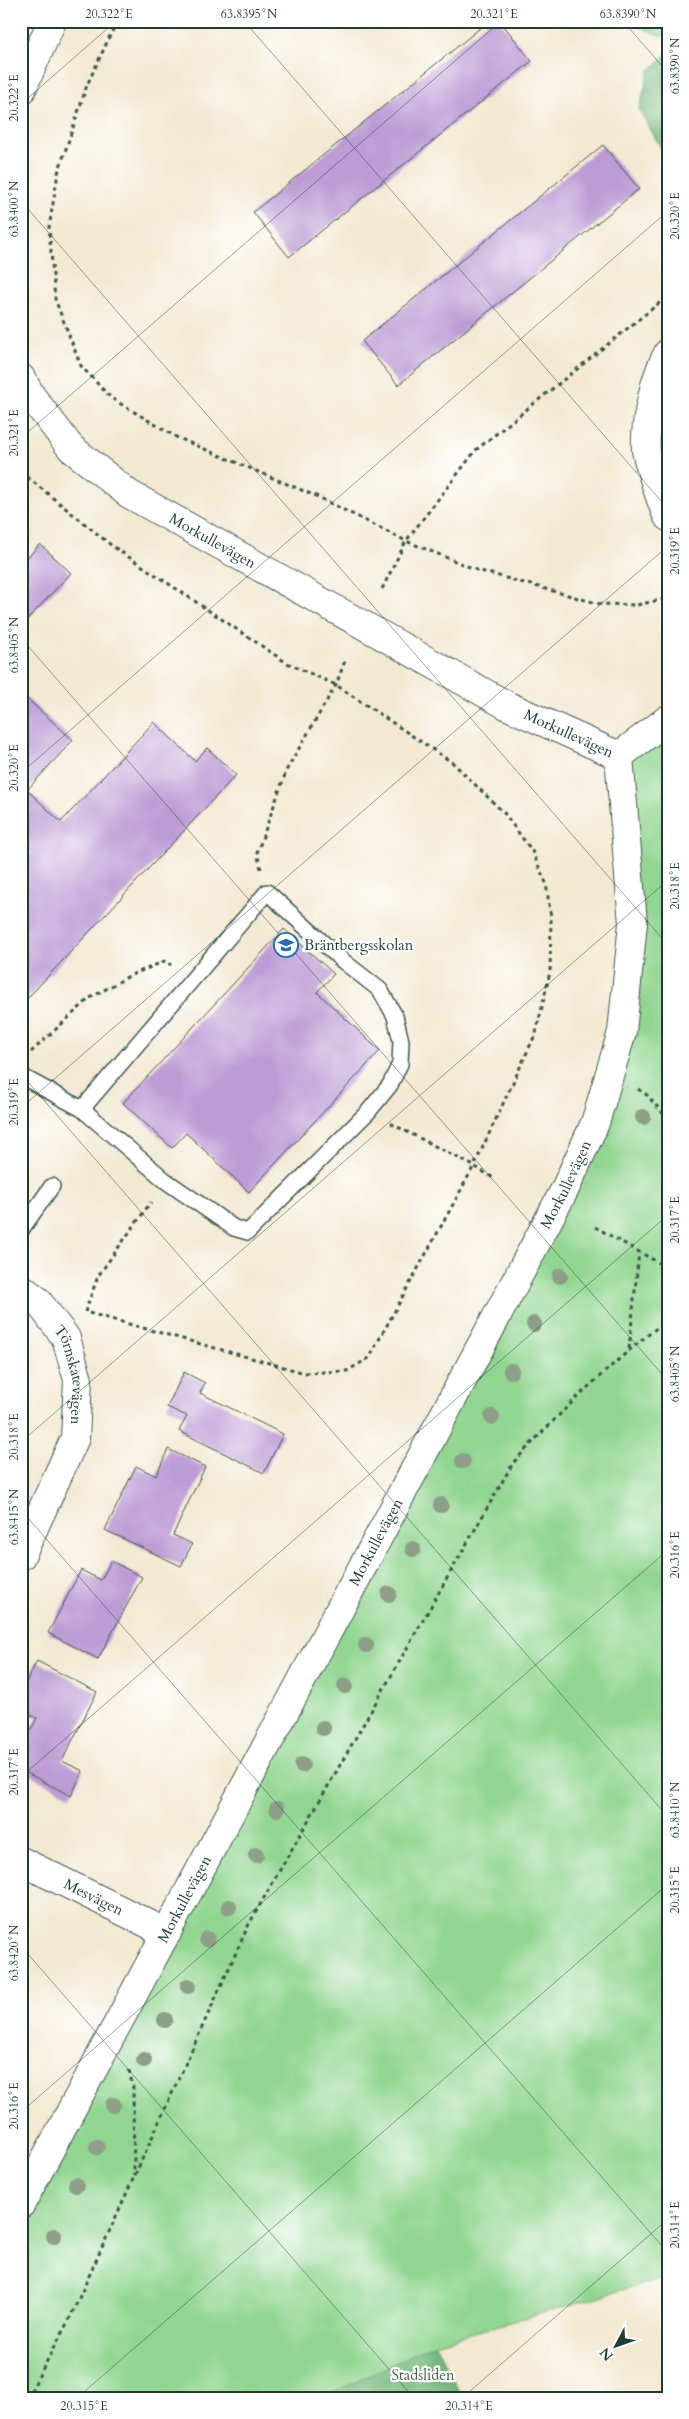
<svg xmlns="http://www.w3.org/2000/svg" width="689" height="2419" viewBox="0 0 689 2419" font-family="Cardo,serif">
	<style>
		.green { fill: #91d690; stroke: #588a62 }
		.forest { fill: #74b77a; stroke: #4a7a57 }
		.building { fill: #bd9cd5 }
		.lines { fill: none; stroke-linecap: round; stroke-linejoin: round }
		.service-casing { stroke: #3f574c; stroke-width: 18 }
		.minor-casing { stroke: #3f574c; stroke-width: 30 }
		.tertiary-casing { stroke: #3f574c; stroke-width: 30 }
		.path { stroke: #3f574c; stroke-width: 3; stroke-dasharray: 4 4; stroke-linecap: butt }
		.service { stroke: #fff; stroke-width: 15 }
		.minor { stroke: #fff; stroke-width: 28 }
		.tertiary { stroke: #fff; stroke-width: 28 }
		.tree { fill: #8e9f88 }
		.ticks { fill: none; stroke: #1f3d34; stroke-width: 1; stroke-opacity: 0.45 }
		.labels { text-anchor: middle; stroke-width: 4.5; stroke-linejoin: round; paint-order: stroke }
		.street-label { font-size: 15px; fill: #1f3d34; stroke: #fff }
		.poi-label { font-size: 15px; fill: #1f3d34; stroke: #fff; text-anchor: start }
		.park-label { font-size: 15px; fill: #3c634b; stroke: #fff }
		.neatline { fill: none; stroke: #1f3d34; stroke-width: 2 }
		.ticks-label { font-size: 12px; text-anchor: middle; fill: #1f3d34 }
	</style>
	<rect width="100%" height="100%" fill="#fff"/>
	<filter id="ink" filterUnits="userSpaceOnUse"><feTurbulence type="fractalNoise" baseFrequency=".02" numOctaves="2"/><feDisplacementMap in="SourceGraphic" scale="10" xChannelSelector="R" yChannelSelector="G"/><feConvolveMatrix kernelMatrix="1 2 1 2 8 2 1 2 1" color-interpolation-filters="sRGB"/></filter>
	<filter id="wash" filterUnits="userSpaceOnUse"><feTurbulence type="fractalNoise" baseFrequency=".0096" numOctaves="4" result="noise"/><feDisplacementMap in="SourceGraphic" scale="20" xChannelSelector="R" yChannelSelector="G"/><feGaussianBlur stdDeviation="1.12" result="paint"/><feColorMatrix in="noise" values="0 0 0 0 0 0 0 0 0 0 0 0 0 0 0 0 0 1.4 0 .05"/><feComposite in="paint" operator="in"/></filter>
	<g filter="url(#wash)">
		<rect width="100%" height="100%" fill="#f3e9d2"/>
		<!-- green -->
		<path class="green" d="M627 21H668V35L660 36Z
			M668 719V2277L436 2343 323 2398H21V2204L565 1189 622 1032 619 756Z"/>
		<!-- forest -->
		<path class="forest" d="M668 52V160L639 110 649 71Z
			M436 2343 462 2398H323Z"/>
		<g id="blocks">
			<!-- building -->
			<path class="building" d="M489 21H500L532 61 289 257 253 212Z
				M603 145 639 189 398 385 362 341Z
				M40 544 71 573 21 626V551L28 557Z
				M23 695 73 740 27 790 61 822 154 722 195 761 207 748 236 775 21 1005V865L31 854 21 845V697Z
				M284 929 334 974 317 992 380 1051 249 1192 186 1133 172 1148 123 1103Z
				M184 1372 205 1383 200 1393 283 1434 264 1473 179 1431 187 1416 167 1407Z
				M168 1449 205 1467 173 1535 192 1544 181 1566 105 1530 136 1466 156 1476Z
				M111 1561 142 1577 98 1659 48 1633 81 1570 101 1580Z
				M37 1661 97 1692 62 1761 83 1771 71 1796 21 1770V1750L37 1718 21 1710V1692Z"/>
		</g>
	</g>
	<g filter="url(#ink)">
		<use href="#blocks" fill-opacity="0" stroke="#3f574c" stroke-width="1"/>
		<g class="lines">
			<defs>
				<path id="service" d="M21 1076 82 1109 166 1181 234 1228 248 1232 368 1112 390 1085 400 1064 401 1041 395 1016 380 990 343 961 267 892 82 1109
					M21 1230 52 1186"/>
				<g id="minor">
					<path d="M21 91 52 21"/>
					<path d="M668 353C655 376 644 423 646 450 648 462 662 505 668 517"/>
					<path id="s1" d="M21 378 32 397 71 448 129 494 508 706 619 756"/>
					<path id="s2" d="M21 1288 37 1300 66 1338 78 1380 75 1438 21 1556"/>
					<path id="s3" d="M21 1861 167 1933"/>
				</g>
				<g id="tertiary">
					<path id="s4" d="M21 2204 565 1189 595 1123 622 1032 633 923 619 756 668 719"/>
				</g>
			</defs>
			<!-- service casing -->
			<use href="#service" class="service-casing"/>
			<!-- minor casing -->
			<use href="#minor" class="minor-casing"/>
			<!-- tertiary casing -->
			<use href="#tertiary" class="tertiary-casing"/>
			<!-- path -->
			<path class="path" d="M117 21 87 85 58 173 49 228 55 299 81 366 111 398 176 437 318 497 406 541 477 570 600 604 637 605 668 598
				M21 472 111 545 287 663 336 685 453 763 504 813 532 851 546 883 551 918 550 972 536 1033 474 1166 495 1179
				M382 589 406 541 476 450 668 296
				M261 869 257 853 287 769 336 685 346 658
				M31 1052 90 998 129 976 165 961 171 965
				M638 1089 647 1095 668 1119
				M595 1227 668 1268
				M85 1312 98 1276 151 1202
				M89 1313 305 1373 347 1371 369 1358 474 1166 390 1123
				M629 1349 639 1252
				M129 2070 133 2088 134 2176
				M27 2398 69 2320 249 1924 513 1463C563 1409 610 1364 668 1319"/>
			<!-- service -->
			<use href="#service" class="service"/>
			<!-- minor -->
			<use href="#minor" class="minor"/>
			<!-- tertiary -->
			<use href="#tertiary" class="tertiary"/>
		</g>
		<!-- trees -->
		<g class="tree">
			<circle cx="643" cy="1117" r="8"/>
			<circle cx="560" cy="1276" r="8"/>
			<circle cx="534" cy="1324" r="8"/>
			<circle cx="511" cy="1371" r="8"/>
			<circle cx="492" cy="1417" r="8"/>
			<circle cx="463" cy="1461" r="8"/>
			<circle cx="441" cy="1505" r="8"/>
			<circle cx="413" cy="1549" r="8"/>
			<circle cx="389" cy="1594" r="8"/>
			<circle cx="366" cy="1645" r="8"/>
			<circle cx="345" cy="1686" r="8"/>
			<circle cx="323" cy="1728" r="8"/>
			<circle cx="302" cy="1765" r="8"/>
			<circle cx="277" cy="1809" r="8"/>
			<circle cx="256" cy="1855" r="8"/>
			<circle cx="229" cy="1907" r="8"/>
			<circle cx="207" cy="1939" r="8"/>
			<circle cx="188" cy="1986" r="8"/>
			<circle cx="165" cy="2020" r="8"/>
			<circle cx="144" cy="2060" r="8"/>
			<circle cx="113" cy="2105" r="8"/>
			<circle cx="97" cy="2147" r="8"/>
			<circle cx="76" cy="2185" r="8"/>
			<circle cx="54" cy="2236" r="8"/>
		</g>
	</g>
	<!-- ticks -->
	<path class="ticks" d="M244 21 668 509M623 21 668 73M21 104 116 21M21 201 668 945M21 438 501 21M21 638 668 1381M21 773 668 211M21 1074 668 1817M21 1108 668 546M21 1442 668 880M21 1510 668 2253M21 1777 668 1215M21 1946 414 2398M21 2112 668 1550M21 2382 35 2398M77 2398 668 1884M462 2398 668 2219"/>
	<!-- icons -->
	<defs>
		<symbol id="school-ring" viewBox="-11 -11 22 22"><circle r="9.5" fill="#fff" stroke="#1f6fb2" stroke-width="1.5"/><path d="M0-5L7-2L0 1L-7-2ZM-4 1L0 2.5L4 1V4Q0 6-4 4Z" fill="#1f6fb2"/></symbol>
	</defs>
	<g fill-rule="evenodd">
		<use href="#school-ring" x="272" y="931" width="28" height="28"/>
	</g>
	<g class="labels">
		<!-- street labels -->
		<g class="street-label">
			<text dy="5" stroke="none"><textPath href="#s1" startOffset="256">Morkullevägen</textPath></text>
			<text dy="5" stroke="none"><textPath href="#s1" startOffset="661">Morkullevägen</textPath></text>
			<text dy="5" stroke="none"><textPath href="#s4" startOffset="1156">Morkullevägen</textPath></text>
			<text dy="5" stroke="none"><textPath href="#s2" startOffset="105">Törnskatevägen</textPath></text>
			<text dy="5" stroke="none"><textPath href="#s4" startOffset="751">Morkullevägen</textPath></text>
			<text dy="5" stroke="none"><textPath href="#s3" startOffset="81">Mesvägen</textPath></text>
			<text dy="5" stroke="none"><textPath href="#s4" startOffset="346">Morkullevägen</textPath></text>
		</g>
		<!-- poi labels -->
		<g class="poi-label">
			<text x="304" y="950">Bräntbergsskolan</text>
		</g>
		<!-- park labels -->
		<g class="park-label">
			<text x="423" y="2380">Stadsliden</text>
		</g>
	</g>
	<!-- margin -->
	<rect width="689" height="2419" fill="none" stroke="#fff" stroke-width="55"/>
	<!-- north arrow -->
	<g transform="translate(616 2346) rotate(229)" stroke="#ffffff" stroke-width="4" paint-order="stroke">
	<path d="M0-4L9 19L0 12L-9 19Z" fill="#1f3d34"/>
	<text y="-8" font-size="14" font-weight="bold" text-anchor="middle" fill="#1f3d34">N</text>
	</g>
	<rect x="28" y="28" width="634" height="2364" class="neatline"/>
	<g class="ticks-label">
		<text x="109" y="18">20.322°E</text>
		<text x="249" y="18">63.8395°N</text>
		<text x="494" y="18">20.321°E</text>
		<text x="628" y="18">63.8390°N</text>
		<text transform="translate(675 66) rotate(-90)" y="4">63.8390°N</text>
		<text transform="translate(14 98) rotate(-90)" y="4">20.322°E</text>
		<text transform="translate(14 209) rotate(-90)" y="4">63.8400°N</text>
		<text transform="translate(675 216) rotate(-90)" y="4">20.320°E</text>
		<text transform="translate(14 433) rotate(-90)" y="4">20.321°E</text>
		<text transform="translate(675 551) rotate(-90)" y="4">20.319°E</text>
		<text transform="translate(14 645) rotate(-90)" y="4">63.8405°N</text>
		<text transform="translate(14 768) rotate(-90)" y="4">20.320°E</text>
		<text transform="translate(675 886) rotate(-90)" y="4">20.318°E</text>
		<text transform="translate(14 1102) rotate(-90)" y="4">20.319°E</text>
		<text transform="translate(675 1220) rotate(-90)" y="4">20.317°E</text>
		<text transform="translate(675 1374) rotate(-90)" y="4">63.8405°N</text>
		<text transform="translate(14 1437) rotate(-90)" y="4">20.318°E</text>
		<text transform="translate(14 1517) rotate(-90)" y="4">63.8415°N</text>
		<text transform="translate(675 1555) rotate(-90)" y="4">20.316°E</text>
		<text transform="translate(14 1772) rotate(-90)" y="4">20.317°E</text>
		<text transform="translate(675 1810) rotate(-90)" y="4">63.8410°N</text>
		<text transform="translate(675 1890) rotate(-90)" y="4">20.315°E</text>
		<text transform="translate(14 1953) rotate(-90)" y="4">63.8420°N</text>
		<text transform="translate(14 2106) rotate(-90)" y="4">20.316°E</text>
		<text transform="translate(675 2225) rotate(-90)" y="4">20.314°E</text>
		<text x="84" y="2410">20.315°E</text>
		<text x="469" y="2410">20.314°E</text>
	</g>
</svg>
